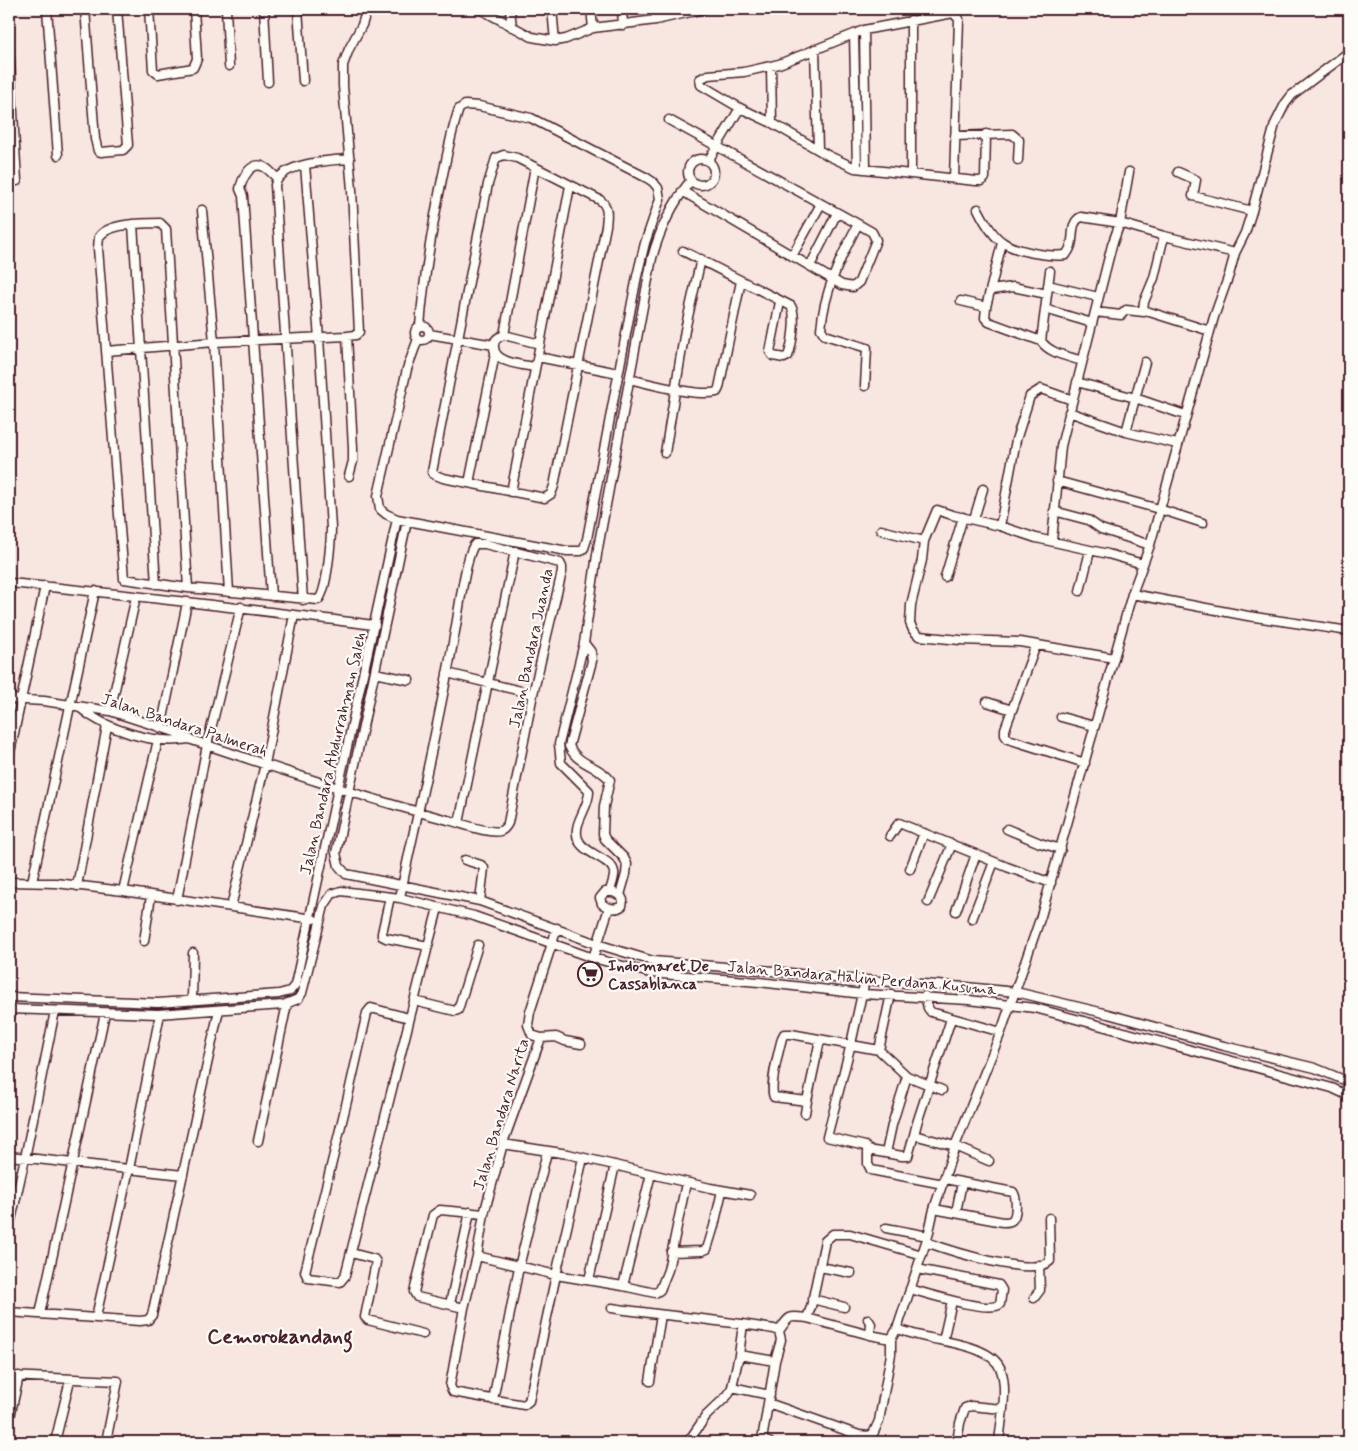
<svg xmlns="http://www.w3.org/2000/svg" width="1358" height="1451" viewBox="0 0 1358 1451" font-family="Mynerve,sans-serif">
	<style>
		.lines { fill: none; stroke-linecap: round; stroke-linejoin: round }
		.street-casing { stroke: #4a1f2b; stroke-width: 11 }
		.street { stroke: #fdfcf7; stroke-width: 8 }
		.labels { text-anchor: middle; stroke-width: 4.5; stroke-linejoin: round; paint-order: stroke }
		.street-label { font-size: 16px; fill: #4a1f2b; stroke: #fdfcf7 }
		.poi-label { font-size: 16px; font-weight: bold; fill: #4a1f2b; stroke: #fdfcf7; text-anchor: start }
		.district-label { font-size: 21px; font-weight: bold; fill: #4a1f2b; stroke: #fdfcf7 }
	</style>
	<rect width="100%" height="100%" fill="#f8e6e0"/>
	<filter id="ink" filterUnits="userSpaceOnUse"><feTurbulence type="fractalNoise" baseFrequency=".02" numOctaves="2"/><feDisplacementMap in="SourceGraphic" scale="10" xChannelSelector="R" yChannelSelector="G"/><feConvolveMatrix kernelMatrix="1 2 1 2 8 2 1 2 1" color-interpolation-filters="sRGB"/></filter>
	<g filter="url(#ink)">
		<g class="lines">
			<defs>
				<path id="street" d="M47 9 58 155
					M85 9 95 139 98 151 101 152 123 150 128 145 117 9
					M149 9 153 70 158 74 193 68 197 59 194 9
					M226 9 229 66
					M264 9 268 82
					M298 9 303 81
					M480 9 532 37 555 41 566 39 593 28 656 20 704 9
					M510 9 512 27
					M552 9 555 41
					M591 9 593 28
					M622 9 623 25
					M655 9 656 20
					M911 20V174
					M864 30 866 169
					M854 34 857 168
					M9 44 17 181
					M815 49 818 149
					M771 66 772 123
					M740 108 701 85 700 79 708 75 744 72 779 64 864 30 953 13 959 19 954 179
					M669 120 858 224 872 232 876 240 859 282 853 287 842 285 682 191
					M955 136 1012 134 1019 140 1018 160
					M504 155 517 158 600 200C609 207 607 216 606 226L554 486 551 494 545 498 443 478 433 474 432 472 488 184 496 158Z
					M688 172a13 13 0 1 1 26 0a13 13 0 1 1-26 0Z
					M708 161 740 108 772 123 829 156 855 168 976 181H981L985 178 986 134
					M535 167 504 335C498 337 493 340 494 347 494 363 523 365 535 367
					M1178 172 1196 180 1193 196 1252 211
					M978 209C983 219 994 238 1004 243 1018 252 1050 257 1066 255 1067 253 1069 251 1070 248 1075 238 1069 223 1081 217L1120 223 1129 172
					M202 210 214 342 229 592
					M133 224 156 584
					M858 224C841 256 824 292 821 329L825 335 867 348 865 386
					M1164 236 1154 278 1144 302 1143 310 1210 331
					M1002 243 986 307 985 318 989 322 1041 341C1050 354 1068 356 1082 361
					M683 251 791 306C797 316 792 346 788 356L784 358 773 356 770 352 780 302
					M792 256 821 204
					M810 266 837 213
					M1048 285 1098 297
					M991 290 1013 287 1047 294
					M961 301 986 307
					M1045 309 1092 323
					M1095 312 1121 315 1126 310 1144 312
					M415 333a7 7 0 1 1 14 0a7 7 0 1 1-14 0Z
					M429 334 494 345
					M504 335 540 344 511 492
					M347 336 353 448V461L349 476
					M418 339 407 369 378 496 380 509 386 514 397 519 567 551H581L584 548 587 539 637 276 645 243 660 199 658 188 653 182 647 178 531 118 479 106 465 105 459 109C451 132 447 156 442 179 432 228 424 277 420 326
					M1041 341 1050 271
					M540 344 570 186
					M106 351 214 342 347 336 356 335 359 332 352 190 343 86V65L349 49 362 25 367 9
					M538 357 618 373
					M630 379C650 384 698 397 717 392L719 388 741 281
					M1077 382 1135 398 1185 415
					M1069 412 1126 432 1177 444
					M1126 432 1145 362
					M665 453 685 330 701 259
					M1057 481 1159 509 1203 523
					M469 483 495 354
					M1054 511 1088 520 1101 529 1150 545
					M974 519 983 489
					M407 521 336 853 339 866 346 874 480 901 597 944 653 961 773 971 835 978 966 987 1016 992 1108 1014 1224 1046 1315 1068 1349 1082
					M1000 526 1016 440 1030 396 1041 389 1072 400
					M881 530 924 541
					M1052 541 1061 446 1112 245 1120 223 1164 236 1235 253
					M945 577 963 517
					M9 583C131 594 253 610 375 625
					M188 588 166 229 160 223C144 223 108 223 99 237L98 248 124 579 188 588 318 600C327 593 331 541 331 528L319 338 305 165
					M1080 591 1090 551
					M1132 594 1248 616 1349 631
					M271 596 243 196 240 189C242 179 251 160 264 167 269 169 273 175 277 178
					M303 600 275 185C280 163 331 160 350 159
					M584 643 591 652 592 661 569 746C578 766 599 765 610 780L604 806 603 834 605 839 624 858 627 864 626 874 620 895
					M1036 645 1005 729V735L1008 739 1085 763
					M1114 658 1020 642 960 640 919 636 913 630 910 623 911 605 922 560 924 541 937 510 952 515 1000 526 1036 538 1108 554 1143 564
					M375 673 409 680
					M447 673 533 694
					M9 699 44 701 110 711 175 732 189 739C275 768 361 797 448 820 461 823 488 834 500 831 504 830 506 827 508 823L533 694 562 572V567L560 563 485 544H475C466 553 459 610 456 626 445 688 432 750 418 813 412 841 405 870 400 898
					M987 702 1012 710
					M79 707C106 730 154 745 189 739
					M110 711 136 597
					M1061 717 1094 726
					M161 728 187 603
					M9 757 45 586
					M459 823 515 551
					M1007 829 1040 843 1061 849
					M890 836 899 823 1007 867 1051 883
					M465 860 481 865 484 868 480 901
					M910 869 924 833
					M9 882 56 883 123 891 313 919
					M32 882 95 591
					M77 886 107 726
					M123 891 158 740
					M610 891C611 886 615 878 614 872 612 858 583 854 578 839 572 823 590 807 589 791L561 763 559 744 584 643 598 548 652 258C660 229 672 204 691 180
					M605 892H613L621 896 623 900 622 906C615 911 608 908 602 904L600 898Z
					M390 897 382 933V936L386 938 428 946 438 908
					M177 900 207 745 241 607
					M928 902 952 844
					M231 907 265 764 294 615
					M956 911 976 854
					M972 919 994 862
					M557 928 530 1012 528 1025 532 1035 541 1038 556 1037 565 1041 581 1044
					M144 941 151 896
					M593 958 609 908
					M865 980 851 1044 827 1137 865 1146 868 1150V1164L871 1170 943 1184
					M290 991 295 985 397 519
					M891 994 879 1050 907 1076 942 1090
					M925 996 928 1008 931 1012 1001 1032
					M9 997 158 1003 279 994 290 991
					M298 999 302 993 324 906 332 894 341 891 400 898 474 916 593 958 650 973 759 982 863 994 969 1000 1035 1008 1332 1088 1349 1096
					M192 1001 193 953
					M414 1001 455 1011 458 1010 478 945
					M9 1009 158 1014 283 1005 298 999
					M409 1018 371 1008 367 1013 346 1105 305 1272 308 1278 340 1282 345 1276 428 946
					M9 1019 12 1009
					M951 1019 917 1123 914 1135 955 1146 989 1161
					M820 1040 807 1101 774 1097C769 1087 779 1050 782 1038L784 1034H791L879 1050
					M805 1113 807 1101
					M258 1141 287 1004
					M503 1144 568 1154 710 1188 750 1195
					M868 1150 902 1156H908L914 1135
					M886 1153 892 1125 907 1076
					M9 1156 183 1175
					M583 1158 556 1275 623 1286 655 1293 660 1290 668 1270 686 1183
					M934 1209 1003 1222C1006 1222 1010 1222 1012 1220 1017 1216 1017 1197 1013 1192L945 1179
					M956 1212 962 1183
					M886 1228 928 1236
					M9 1229 25 1158 55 1011
					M926 1242C948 1250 1033 1278 1050 1261L1049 1218
					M671 1252 702 1251 707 1249 714 1226 722 1191
					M351 1253 374 1259 376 1262 365 1317 368 1320 423 1334
					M477 1256 556 1275 529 1401 524 1405 453 1392 450 1386 464 1308 477 1256 484 1214 504 1140 541 1038
					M820 1267 851 1273
					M589 1280 615 1165
					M623 1286 651 1174
					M910 1289C925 1293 991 1314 1000 1304L1002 1290 999 1285 917 1269
					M1034 1298 1040 1290 1039 1265
					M812 1299 844 1307
					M450 1304 470 1212
					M464 1308 417 1297 414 1292 433 1215 440 1210 484 1214
					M612 1308C666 1316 720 1320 774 1329L779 1331 781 1340 775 1361 762 1440 769 1442
					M9 1312 140 1321 148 1320 152 1315 219 1010
					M40 1314 105 1013
					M96 1317 129 1169 160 1014
					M807 1318 870 1335 891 1339
					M868 1319 871 1324 870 1335
					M779 1331C790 1315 788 1316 807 1318L811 1307 825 1241 833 1234H850L922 1255
					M943 1341 952 1301
					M739 1355 775 1361
					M9 1376 118 1381 106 1442
					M650 1381 661 1315
					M732 1387 770 1395
					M493 1400 519 1267 547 1152
					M768 1403 859 1435 868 1436 873 1434 879 1421 891 1354V1339L897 1329
					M9 1421 19 1376
					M55 1442 70 1380
					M688 1442 706 1416 728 1395 732 1387 739 1355 743 1324
					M957 1442 960 1423 965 1408 971 1406 1002 1409
					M999 1442C1001 1421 1008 1389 1001 1370 993 1347 950 1343 930 1338 918 1336 908 1332 897 1329L928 1236 934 1209 955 1146 1001 1032 1041 916 1114 658 1132 594 1150 545 1214 317 1229 275 1235 253 1245 233 1252 211 1275 124 1285 104 1292 95 1349 52"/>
			</defs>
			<!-- street casing -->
			<use href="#street" class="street-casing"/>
			<!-- street -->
			<use href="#street" class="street"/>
		</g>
	</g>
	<!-- icons -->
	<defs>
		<symbol id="supermarket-ring" viewBox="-11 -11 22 22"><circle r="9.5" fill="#fdfcf7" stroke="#4a1f2b" stroke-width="1.5"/><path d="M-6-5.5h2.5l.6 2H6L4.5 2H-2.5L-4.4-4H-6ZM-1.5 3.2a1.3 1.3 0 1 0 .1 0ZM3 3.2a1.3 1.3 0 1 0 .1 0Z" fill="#4a1f2b"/></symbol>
	</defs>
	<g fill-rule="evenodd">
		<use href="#supermarket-ring" x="576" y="960" width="28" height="28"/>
	</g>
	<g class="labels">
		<!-- street labels -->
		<g class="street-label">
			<text transform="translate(530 648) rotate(-78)" y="6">Jalan Bandara Juanda</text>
			<text transform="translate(185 724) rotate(18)" y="6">Jalan Bandara Palmerah</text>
			<text transform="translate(332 753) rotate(-77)" y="6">Jalan Bandara Abdurrahman Saleh</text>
			<text transform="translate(862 977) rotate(5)" y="6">Jalan Bandara Halim Perdana Kusuma</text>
			<text transform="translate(500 1114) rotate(-73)" y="6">Jalan Bandara Narita</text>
		</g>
		<!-- poi labels -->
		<g class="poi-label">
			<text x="608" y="971">Indomaret De<tspan x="608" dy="18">Cassablanca</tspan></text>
		</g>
		<!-- district labels -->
		<g class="district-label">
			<text x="280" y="1343">Cemorokandang</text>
		</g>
	</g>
	<!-- margin -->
	<rect width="1358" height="1451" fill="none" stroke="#fdfcf7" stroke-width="30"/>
	<rect x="15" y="15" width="1328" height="1421" fill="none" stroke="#4a1f2b" stroke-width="2" filter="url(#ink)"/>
</svg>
